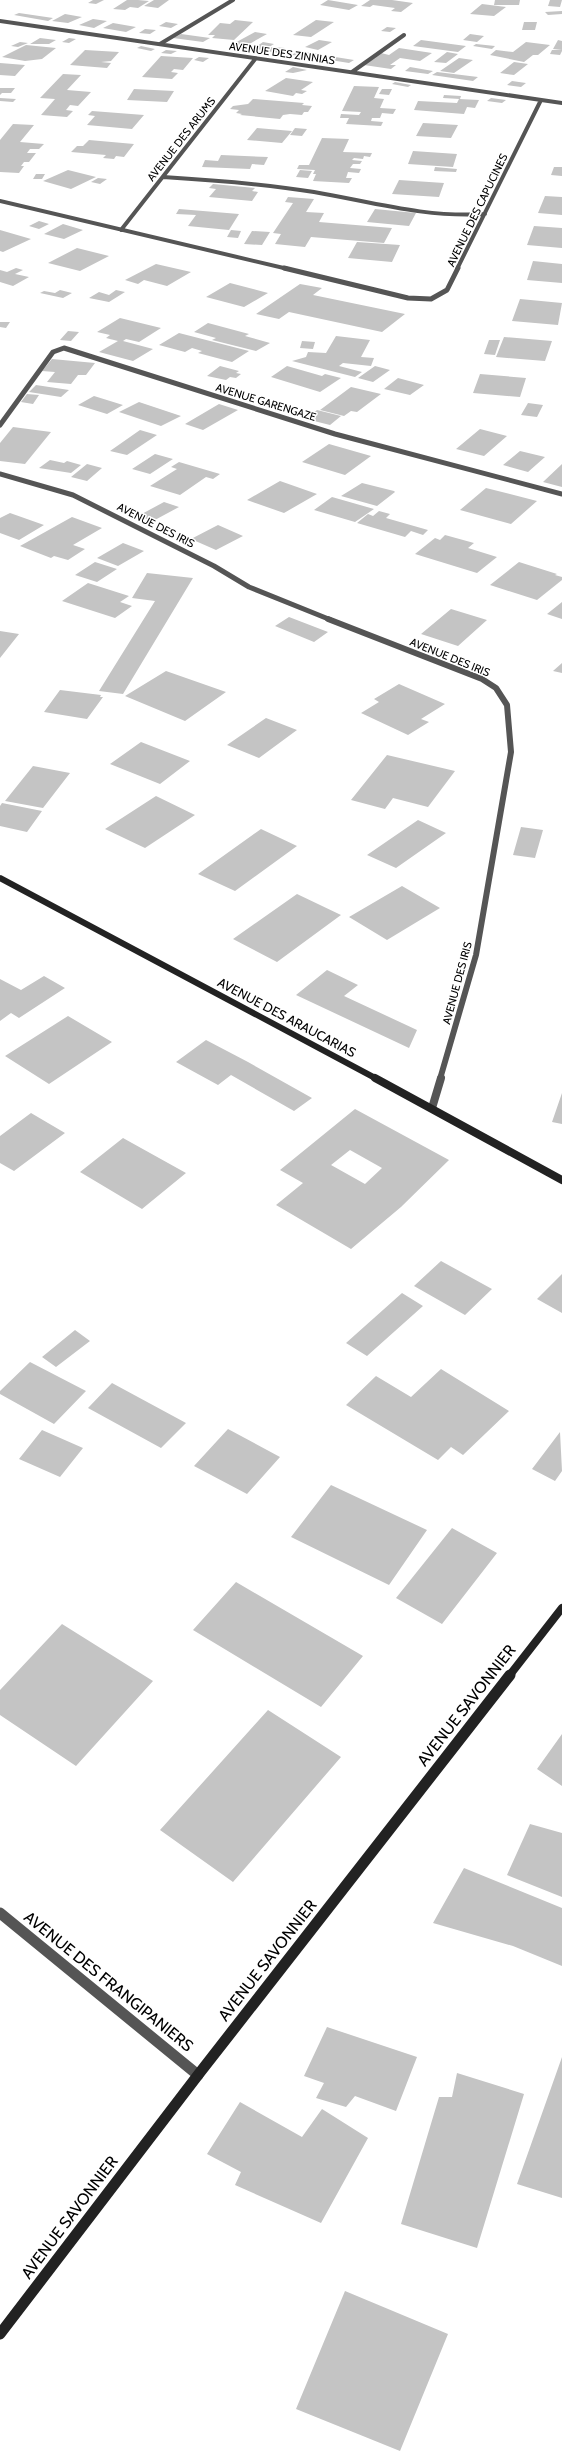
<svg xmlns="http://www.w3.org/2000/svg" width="562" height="2456" viewBox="0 0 562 2456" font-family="Cabin,sans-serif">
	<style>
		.building { fill: #c4c4c4; fill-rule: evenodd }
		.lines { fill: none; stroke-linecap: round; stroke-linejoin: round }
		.street-far4 { stroke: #555; stroke-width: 4 }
		.street-far3 { stroke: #555; stroke-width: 5 }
		.street-far2 { stroke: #555; stroke-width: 6 }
		.street-far1 { stroke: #555; stroke-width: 8 }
		.street { stroke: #555; stroke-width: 11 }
		.secondary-far2 { stroke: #222; stroke-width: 6 }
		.secondary-far1 { stroke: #222; stroke-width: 8 }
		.secondary { stroke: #222; stroke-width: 11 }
		.labels { text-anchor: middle; stroke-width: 3; stroke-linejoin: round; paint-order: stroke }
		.far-street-label { font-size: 11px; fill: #000; stroke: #fff }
		.street-label { font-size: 13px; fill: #000; stroke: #fff }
		.near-street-label { font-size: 16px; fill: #000; stroke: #fff }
	</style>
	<rect width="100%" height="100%" fill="#fff"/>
	<!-- building -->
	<path class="building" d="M93 0H104L96 4 88 3Z
		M127 0H138L149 1 138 8 130 7 125 10 113 9Z
		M154 0H169L158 8 144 6Z
		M328 0 358 5 349 10 320 5Z
		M370 0H392L413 3 401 12 391 11 395 8 373 5 370 7 361 6Z
		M495 0H520L519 5H494Z
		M550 0H562L560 7 548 6Z
		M482 4 506 7 494 16 470 14Z
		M562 11V14L548 15 545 12Z
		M19 13 53 18 48 21 14 15Z
		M65 14 82 17 68 23 52 21Z
		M93 19 107 21 94 28 79 25Z
		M235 20 253 22 234 40 212 38 215 35H208L220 23 230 24Z
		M316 20 334 22 311 37 293 35Z
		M166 22 178 24 171 28 159 26Z
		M524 22H537L535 30H522Z
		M113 23 136 27 126 32 103 28Z
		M387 27 396 28 390 32 381 31Z
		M145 29 156 30 150 34 139 33Z
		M255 32 267 34 244 47 231 45Z
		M181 34 210 38 203 42 173 38Z
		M470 34 484 36 477 42 463 40Z
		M40 38 56 40 49 44H30Z
		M69 38 76 39 69 43 62 42Z
		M319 40 332 42 318 50 305 47Z
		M421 40 466 46 458 52 413 46Z
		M558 40 562 41V50L553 49Z
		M20 42 28 43 18 47 11 46Z
		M263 42 274 44 264 50 253 49Z
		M526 42 550 45 538 55H533L524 62 490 55 496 50 513 52Z
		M476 44 495 46 492 49 473 46Z
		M26 45 56 48 42 59 25 61 2 57Z
		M141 46 155 49 151 51 137 48Z
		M272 47 285 48 279 53 266 51Z
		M399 48 432 53 420 61 400 58 390 65H396L391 69 364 65 381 53 389 55Z
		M85 50 119 52 111 61 101 62 111 63 107 68 70 65Z
		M166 50 177 51 171 54 161 53Z
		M552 50H562V51L560 55 550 54Z
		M297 51 321 54 317 58 292 55Z
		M447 52 458 54 446 63 434 62Z
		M161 56 193 58 183 70 174 69 171 72 178 73 172 79 142 77Z
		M329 56 354 60 349 63 324 59Z
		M199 57 209 58 203 62 194 60Z
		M459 58 473 60 454 73 440 71Z
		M514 62 528 64 514 75 500 73Z
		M0 63 25 65 15 76 0 75Z
		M293 67 307 70 293 73 285 72Z
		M410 67 433 71 428 74 405 71Z
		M437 72 478 77 473 81 432 75Z
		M63 74 81 75 67 90 91 92 78 106 70 105 66 110 73 111 67 117 41 115 55 99 40 98Z
		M286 78 313 82 301 90 307 91 302 94 296 93 293 96 265 91Z
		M512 81 526 83 521 87 507 85Z
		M395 82 411 85 408 87 392 84Z
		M354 86 379 87 374 98 384 99 380 108 396 109 393 114 382 113 380 118H372L371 121 383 122 381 126 346 124 349 118H340L341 114 359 115 361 112 342 111Z
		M0 88H15L11 93H2L0 95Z
		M134 89 174 91 167 102 127 100Z
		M382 89H392L389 95 379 94Z
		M444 95 461 96 460 99 443 98Z
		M0 98 16 99 13 102 0 101Z
		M491 98 506 100 502 103 487 101Z
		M253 99 304 103 302 105 312 106 308 112H304L302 115 290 114 283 115 280 119 240 115 242 114 236 113 239 110 230 109 233 106 248 104Z
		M459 99 479 100 475 108 467 107 464 114 414 110 418 101 457 103Z
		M92 111 144 115 132 129 87 125 95 116 88 115Z
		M423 123 458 125 451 138 416 136Z
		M13 124 34 125 20 142 44 144 39 149H30L27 153H36L29 162H24L21 166H24L19 173 0 172V140Z
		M257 128 292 131 282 143 247 140Z
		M295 128 307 129 302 136 290 135Z
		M322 138 349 139 343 152 372 153 370 157 364 156 363 159 354 158 352 160 362 161 360 164H353L350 168 361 169 359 173 348 172 346 178H352L349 183 313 181 316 174H313L315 170 297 169 299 165H309Z
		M89 140 134 144 124 157 116 156 114 159 103 158 106 155 71 152 77 146H83Z
		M413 151 457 154 453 167 408 164Z
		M221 155 268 157 264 165 252 164 250 169 202 167 205 160 218 161Z
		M435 167 457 169 456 172 434 171Z
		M554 167H562V176L551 175Z
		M68 170 96 177 71 189 43 181Z
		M300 170 312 171 308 178 296 177Z
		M36 174H45L42 179H33Z
		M98 178 107 179 100 184 91 182Z
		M399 180 444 183 439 197 392 194Z
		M213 184 255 188 252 191 258 192 252 201 209 197 216 189 209 188Z
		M545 196 562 197V215L538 213Z
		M288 197 314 199 306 212 324 213 319 222 392 228 384 243 311 237 305 247 275 244 281 234 273 233 293 203 285 202Z
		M179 209 239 214 229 230 188 226 196 215 176 214Z
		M375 209 416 213 409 226 367 222Z
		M39 221 49 224 39 229 29 226Z
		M63 224 83 230 64 239 44 234Z
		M534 226 562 228V248L527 245Z
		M0 230 31 239 3 252 0 251Z
		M231 230 241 231 238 238 227 237Z
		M252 231 270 232 262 245 244 244Z
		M357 242 400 245 392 262 348 258Z
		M77 248 109 256 80 271 48 263Z
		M533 261 562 264V283L527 280Z
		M156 264 191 272 167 286 144 280 138 284 125 280Z
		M16 268 23 270 15 274 29 277 13 286 0 282V270L7 272Z
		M230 283 268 293 244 307 206 297Z
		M300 284 322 288 313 295 405 314 382 332 289 312 279 319 256 314Z
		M60 290 72 293 63 298 40 293 44 291 55 293Z
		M116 290 125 292 109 302 89 298 99 292 109 295Z
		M520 299 562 303 558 325 512 321Z
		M120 318 161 328 139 342 126 339 123 341 153 349 133 361 99 352 118 341 106 338 110 335 97 332Z
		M0 322H10L6 328 0 327Z
		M208 323 249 334 245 336 270 343 256 351 212 340 216 338 194 332Z
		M68 331 79 332 71 341 60 340Z
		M179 333 249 351 232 362 198 353 202 351 192 348 185 352 159 345Z
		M336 336 370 340 361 357 374 358 371 366 343 363 339 366 362 372 355 377 292 361 306 357 308 352 326 353Z
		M504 337 552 341 545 361 496 357Z
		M489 340H500L495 355 484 354Z
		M302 341 315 342 313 349 300 348Z
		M52 359 95 363 86 375H78L71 384 47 382 55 372 42 371Z
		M220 366 239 371 236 373 241 374 236 378 230 377 226 380 207 376Z
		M287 366 322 376 325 374 341 378 320 392 271 377Z
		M375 366 390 370 373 382 358 378Z
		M480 374 526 378 520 397 473 393Z
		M398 378 424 385 410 395 384 389Z
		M36 385 69 390 61 397 29 392Z
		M351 387 381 394 357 412 351 411 344 416 320 410Z
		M27 394 39 395 33 404 21 402Z
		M94 396 123 405 107 414 78 405Z
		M139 402 181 416 161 426 119 412Z
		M528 403 543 405 537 417 521 415Z
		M219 404 238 410 203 430 185 424Z
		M317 410 341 416 330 425 306 419Z
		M13 427 51 432 25 464 0 461V443Z
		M480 429 507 436 484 456 456 449Z
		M140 430 157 435 127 455 110 451Z
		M329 444 371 456 345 475 302 462Z
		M520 451 545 457 528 472 503 465Z
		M155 454 173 459 150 474 132 469Z
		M50 460 64 463 67 461 81 465 71 473 39 468Z
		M179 462 220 474 213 479 206 477 180 495 150 486 177 469 171 467Z
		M87 464 102 468 87 481 71 477Z
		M562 464V487L543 482Z
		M280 481 317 494 284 513 247 500Z
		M362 483 394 491 395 492 377 506 341 496Z
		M486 488 537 501 511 524 460 510Z
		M332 497 374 509 355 522 314 510Z
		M164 502 179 507 153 521 138 516Z
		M379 511 390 514 386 518 428 530 423 535 411 531 405 537 357 523 368 514 373 516Z
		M10 513 44 525 19 540 0 533V518Z
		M72 517 102 528 73 545 85 549 68 560 54 556 51 558 20 546Z
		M218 525 243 536 216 550 191 539Z
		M445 535 474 543 468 548 497 557 477 573 415 554 435 538 440 540Z
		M123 543 144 551 118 566 97 558Z
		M95 562 117 569 97 582 75 575Z
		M519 562 557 574 555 575 562 577V580L537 600 490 585Z
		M147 573 193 578 123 694 99 691 155 601 132 598Z
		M88 583 129 596 120 602 132 606 115 618 62 601Z
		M562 602V619L547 614Z
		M451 609 487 620 458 646 421 634Z
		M289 617 328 632 314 642 275 626Z
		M0 631 19 634 0 658Z
		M562 663V673L553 671Z
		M166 671 226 692 185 721 125 696Z
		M399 684 445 704 421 719 429 722 408 735 361 713 379 702 374 699Z
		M60 690 101 695 100 697H103L87 719 44 712Z
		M266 718 297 730 259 758 227 745Z
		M141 742 190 761 160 784 110 764Z
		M387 755 455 771 428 807 393 798 385 809 351 800Z
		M33 766 70 773 43 808 5 801Z
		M156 796 195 815 145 848 105 829Z
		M2 803 42 811 27 832 0 826V806Z
		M418 820 446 833 396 868 367 855Z
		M521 827 543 830 535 858 513 855Z
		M261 829 297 846 235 891 198 874Z
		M402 886 440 908 387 940 349 917Z
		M297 894 341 915 277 962 233 939Z
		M327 970 358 985 344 996 417 1030 409 1048 296 995Z
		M44 976 65 988 19 1018 11 1013 0 1021V979L21 990Z
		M68 1016 112 1042 49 1084 5 1056Z
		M206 1040 248 1062 312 1098 294 1111 231 1075 218 1085 176 1062Z
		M562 1093V1124L552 1122Z
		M355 1109 449 1160 401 1207 351 1249 276 1205 303 1183 280 1170ZM350 1150 382 1168 365 1184 331 1165Z
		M31 1113 65 1133 14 1171 0 1163V1136Z
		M123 1138 186 1173 142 1209 80 1172Z
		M441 1261 492 1289 465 1315 414 1286Z
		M562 1274V1313L537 1299Z
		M402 1293 423 1306 367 1356 346 1343Z
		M75 1330 90 1341 56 1367 42 1357Z
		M30 1362 86 1391 54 1424 0 1394V1391Z
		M441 1369 509 1411 463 1455 451 1447 438 1460 346 1405 376 1376 411 1397Z
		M112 1383 186 1423 161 1448 88 1408Z
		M228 1429 280 1457 247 1494 194 1466Z
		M42 1430 83 1448 60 1477 19 1459Z
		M560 1432 562 1471 555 1481 532 1469Z
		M331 1485 427 1530 389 1585 291 1537Z
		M452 1528 497 1553 442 1624 396 1598Z
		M236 1582 363 1656 321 1707 193 1630Z
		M62 1624 153 1681 76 1766 0 1715V1690Z
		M268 1710 341 1757 233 1882 160 1830Z
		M562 1734V1786L537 1769Z
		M530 1824 562 1833V1897L507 1875Z
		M464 1868 562 1908V1966L513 1946 433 1923Z
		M327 2027 417 2057 396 2111 355 2096 346 2107 316 2098 324 2083 304 2076Z
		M562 2057V2198L517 2184Z
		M457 2073 524 2094 477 2248 401 2224 439 2097H452Z
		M240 2102 302 2137 322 2109 368 2138 321 2223 235 2185 241 2172 207 2154Z
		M345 2291 448 2334 400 2451 296 2409Z"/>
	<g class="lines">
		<!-- street-far4 -->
		<path class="street-far4" d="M0 21 562 103
			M160 44 233 0
			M352 72 404 35
			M163 177C213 180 264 184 314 192 372 202 426 218 485 214
			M0 201 288 269
			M121 230 256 58
			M457 269 541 100"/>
		<!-- street-far3 -->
		<path class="street-far3" d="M284 268 408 298 431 299 447 290 458 268
			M0 425 53 352 64 348 335 434 562 494
			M0 474 73 495 214 566 249 587 331 620"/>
		<!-- street-far2 -->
		<path class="street-far2" d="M328 619 482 679 496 688 507 705 511 752 476 955 440 1079"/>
		<!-- street-far1 -->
		<path class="street-far1" d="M432 1108 441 1078"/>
		<!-- street -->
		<path class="street" d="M0 1913 198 2075"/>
		<!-- secondary-far2 -->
		<path class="secondary-far2" d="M0 878 377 1079"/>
		<!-- secondary-far1 -->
		<path class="secondary-far1" d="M375 1078 562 1180
			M509 1676 562 1608"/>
		<!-- secondary -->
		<path class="secondary" d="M0 2334 198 2075 510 1675"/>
	</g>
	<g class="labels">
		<!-- far-street labels -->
		<g class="far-street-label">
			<text transform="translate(282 53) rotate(8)" y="4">AVENUE DES ZINNIAS</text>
			<text transform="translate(181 139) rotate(-52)" y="4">AVENUE DES ARUMS</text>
			<text transform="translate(477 210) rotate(-64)" y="4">AVENUE DES CAPUCINES</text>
			<text transform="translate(266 402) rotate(17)" y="4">AVENUE GARENGAZE</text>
			<text transform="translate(156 525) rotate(27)" y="4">AVENUE DES IRIS</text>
			<text transform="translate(450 657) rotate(22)" y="4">AVENUE DES IRIS</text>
			<text transform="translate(457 983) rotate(-75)" y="4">AVENUE DES IRIS</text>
		</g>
		<!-- street labels -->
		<g class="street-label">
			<text transform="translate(287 1017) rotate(28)" y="5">AVENUE DES ARAUCARIAS</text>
		</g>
		<!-- near-street labels -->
		<g class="near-street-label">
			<text transform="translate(466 1705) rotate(-52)" y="6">AVENUE SAVONNIER</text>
			<text transform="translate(267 1960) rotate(-52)" y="6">AVENUE SAVONNIER</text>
			<text transform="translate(109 1981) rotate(39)" y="6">AVENUE DES FRANGIPANIERS</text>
			<text transform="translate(69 2217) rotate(-53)" y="6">AVENUE SAVONNIER</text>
		</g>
	</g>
</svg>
